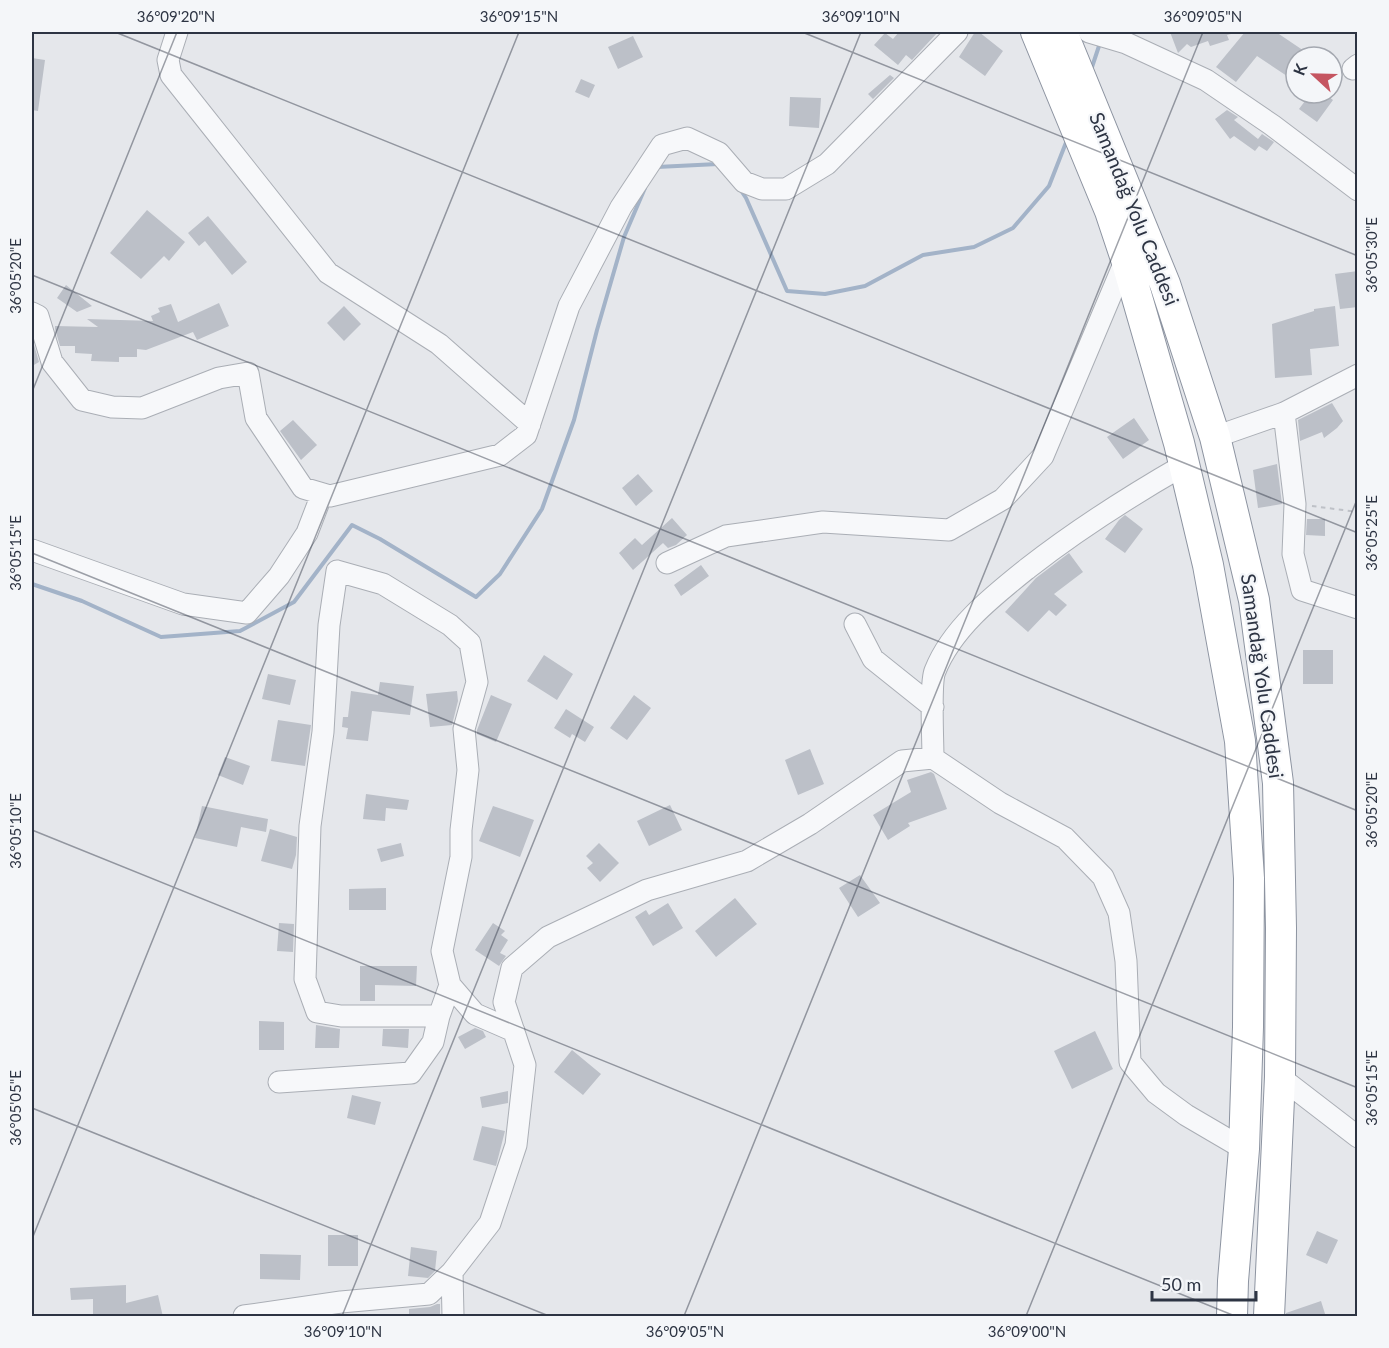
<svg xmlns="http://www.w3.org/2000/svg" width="1389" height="1348" viewBox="0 0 1389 1348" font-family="Lato,sans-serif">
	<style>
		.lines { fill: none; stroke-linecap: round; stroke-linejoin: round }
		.stream { stroke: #a3b3c8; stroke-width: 4 }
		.building { fill: #bcc0c8 }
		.minor-casing { stroke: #aaaeb5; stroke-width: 23 }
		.highway-casing { stroke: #8d94a1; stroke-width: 32 }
		.path { stroke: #bec1c7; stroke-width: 2; stroke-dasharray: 4.5 4.5; stroke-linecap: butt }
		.minor { stroke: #f7f8fa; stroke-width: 21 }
		.highway { stroke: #fff; stroke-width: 30 }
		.ticks { fill: none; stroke: #2d3443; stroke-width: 1.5; stroke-opacity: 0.45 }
		.labels { text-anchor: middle; stroke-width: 4.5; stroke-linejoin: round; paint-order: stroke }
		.street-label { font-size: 20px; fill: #2d3443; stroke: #f4f6f9 }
		.neatline { fill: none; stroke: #2d3443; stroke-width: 2 }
		.ticks-label { font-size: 15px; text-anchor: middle; fill: #2d3443 }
	</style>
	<rect width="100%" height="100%" fill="#e5e7eb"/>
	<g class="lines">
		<!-- stream -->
		<path class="stream" d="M1091 70 1100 43
			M657 167 718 164
			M740 189 746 198 787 291 825 294 865 286 923 255 974 247 1013 228 1049 186 1067 140
			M32 584 82 601 161 637 240 631 294 602 352 525 380 539 476 597 500 574 542 509 574 420 597 330 624 237 645 188"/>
	</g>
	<!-- building -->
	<path class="building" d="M899 32H938L912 60 906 55 898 65 874 45 885 33 893 39Z
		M975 32H979L1003 51 985 76 959 57Z
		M1170 32H1231V34L1227 35 1229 40 1210 46 1208 41 1191 47 1187 44 1178 53Z
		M1245 32H1276L1313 57H1296V82L1257 56 1236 82 1216 67Z
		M633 36 643 57 618 69 608 47Z
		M32 58 45 60 38 111 32 110Z
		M890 75 894 78 873 99 868 94Z
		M581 79 595 85 589 98 575 92Z
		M1311 93H1324L1333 100 1317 122 1299 109Z
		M790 97 821 98 819 128 789 126Z
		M1227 110 1238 117 1234 120 1258 139 1262 134 1274 142 1267 151 1259 146 1255 151 1234 136 1230 139 1215 119Z
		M147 210 185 242 169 261 164 256 141 279 110 253Z
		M208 216 247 262 232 275 205 241 199 246 188 233Z
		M1358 271V307L1340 309 1335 274Z
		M66 285 92 306 77 312 57 298Z
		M219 303 229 326 197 340 193 332 146 350 137 349V357H119V362L91 361 92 354 75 353V346H60L55 329V326L98 327 87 319 153 321 151 316 160 312 158 308 171 304 178 322Z
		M344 306 361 324 344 341 327 323Z
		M1335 306 1339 346 1310 349 1312 375 1275 378 1272 324 1314 311V309Z
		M32 338 39 362 32 366Z
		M1332 403 1343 421 1337 428 1324 438 1322 432 1300 441 1298 420Z
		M1134 418 1149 440 1123 459 1107 437Z
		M293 420 317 445 301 460 280 431Z
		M1277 464 1282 504 1258 508 1253 470Z
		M638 474 653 491 636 506 622 488Z
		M1125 515 1143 529 1125 553 1105 539 1119 520Z
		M672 518 687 535 676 545 668 548 663 543 633 570 619 553 635 538 642 545Z
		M1307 519H1325V536L1306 535Z
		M1069 553 1083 572 1054 594 1067 605 1056 616 1049 610 1028 632 1005 612 1036 578Z
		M701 565 709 576 681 596 674 585Z
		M1303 650H1333V684H1303Z
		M544 655 573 674 557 700 527 681Z
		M268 674 296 680 290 705 262 699Z
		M380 682 414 686 410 715 372 711 368 741 346 739 348 728 342 727 343 717H348L351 691 378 695Z
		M457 691 458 701 452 725 430 727 426 694Z
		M491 695 512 704 496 742 477 734V730Z
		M634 695 651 708 627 740 610 728Z
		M566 709 594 727 585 742 572 734 570 738 554 728Z
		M278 720 311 725 305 766 271 761Z
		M810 749 824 784 798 795 785 760Z
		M225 757 250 766 243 785 218 775Z
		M931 772 934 774 947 809 908 823 910 826 888 840 873 815 911 792 907 780Z
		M366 794 409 800 407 810 386 808 385 821 363 819Z
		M670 805 682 830 649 846 637 821Z
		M202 806 268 819 266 832 241 827 237 847 195 838Z
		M493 806 534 820 520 857 479 841Z
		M270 829 297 837 296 855 292 869 261 861Z
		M401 843 404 856 381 862 377 849Z
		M599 843 619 863 600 882 587 868 593 863 586 856Z
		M860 875 880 903 858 917 839 888Z
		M386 888V910H349V889Z
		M735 898 757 924 716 957 695 931Z
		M668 903 683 928 653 946 635 917 646 910 649 915Z
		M279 923 294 924 293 952 277 951Z
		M493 923 505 931 501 935 508 940 500 953 506 956 499 966 475 950Z
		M360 966H417L416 986 375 985V1001H360Z
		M259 1021 284 1022V1050H259Z
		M316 1025 340 1029 339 1048H315Z
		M475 1028 483 1031 486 1037 465 1049 458 1037Z
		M383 1029H409L408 1048 382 1046Z
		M1095 1031 1113 1069 1072 1089 1054 1051Z
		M572 1050 601 1074 583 1095 554 1072Z
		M508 1091V1103L482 1108 480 1097Z
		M352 1095 381 1102 375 1125 347 1118Z
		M482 1126 505 1131 496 1166 473 1160Z
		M1317 1231 1338 1240 1327 1264 1306 1255Z
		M328 1235H358V1266H328Z
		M411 1247 437 1251 435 1271 428 1278 408 1276Z
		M260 1254 301 1255 300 1280 260 1279Z
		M126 1285V1303L158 1295 163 1317H93V1299L71 1300 70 1288Z
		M1321 1301 1326 1317H1286V1313Z
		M437 1304H440V1316L409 1317V1309L430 1307Z"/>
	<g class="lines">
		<defs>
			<path id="minor" d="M177 32 168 60 171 75 328 273 439 344 530 424
				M1089 32 1126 43 1206 80 1272 125 1358 190
				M1353 69 1358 65
				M32 313 38 316 52 362 82 400 112 407 142 408 219 378 248 373 256 418 303 488 330 496 500 455 526 435 569 306 621 207 662 145 687 138 719 153 744 182 762 189H786L827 164 957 32
				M1284 413 1295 504 1293 554 1302 590 1358 608
				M1215 437 1284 413 1358 375
				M32 550 183 604 247 613 279 576 307 533 322 494
				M667 563 726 536 823 522 949 530 1003 499 1043 456 1126 259
				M855 624 873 659 933 707
				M933 758C933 741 930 683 935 671 952 628 993 596 1028 568 1078 529 1130 496 1184 465
				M450 985 439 1016H341L317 1012 305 979 310 826 323 732 329 625 337 571 383 584 450 625 470 643 477 682 464 729 468 770 461 830V857L442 951 450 985 475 1014 514 1031
				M1280 1077 1358 1137
				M279 1082 411 1073 433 1042 439 1016
				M452 1272 453 1316
				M244 1316 341 1302 429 1294 452 1272 490 1223 516 1145 525 1065 504 1002 512 968 548 937 647 890 747 861 810 824 902 761 933 758 1000 803 1065 838 1103 877 1119 913 1126 961 1130 1062 1156 1093 1186 1115 1244 1149"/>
			<path id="highway" d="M1036 32 1110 211 1126 259 1179 443 1208 565 1240 741 1249 878 1248 1027 1244 1149 1233 1281 1232 1316
				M1062 32 1165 284 1215 437 1254 600 1278 783 1281 928 1280 1077 1269 1316"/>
		</defs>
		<!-- minor casing -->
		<use href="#minor" class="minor-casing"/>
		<!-- highway casing -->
		<use href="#highway" class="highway-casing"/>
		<!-- path -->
		<path class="path" d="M1312 506 1358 512"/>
		<!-- minor -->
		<use href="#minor" class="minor"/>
		<!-- highway -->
		<use href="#highway" class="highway"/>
	</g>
	<!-- ticks -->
	<path class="ticks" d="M115 32 1358 533M802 32 1358 256M32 275 1358 811M32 392 177 32M32 553 1358 1088M32 830 1235 1316M32 1108 549 1316M32 1239 519 32M342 1316 861 32M684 1316 1203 32M1026 1316 1358 497"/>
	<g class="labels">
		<!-- street labels -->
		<g class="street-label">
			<text transform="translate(1134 209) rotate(68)" y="7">Samandağ Yolu Caddesi</text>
			<text transform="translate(1262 676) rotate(82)" y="7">Samandağ Yolu Caddesi</text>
		</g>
	</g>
	<!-- border -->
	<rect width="1389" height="1348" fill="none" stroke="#f4f6f9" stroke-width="66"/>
	<!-- north arrow -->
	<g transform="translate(1314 75) rotate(292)"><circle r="28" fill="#f4f6f9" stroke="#a4a8b0" stroke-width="1.5"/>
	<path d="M0-4.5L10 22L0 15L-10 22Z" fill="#c55561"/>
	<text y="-9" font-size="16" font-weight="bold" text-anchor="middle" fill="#2d3443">K</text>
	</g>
	<!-- scale -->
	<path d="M1152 1291v9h104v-9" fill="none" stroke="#2d3443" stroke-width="3"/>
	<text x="1161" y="1291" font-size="18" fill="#2d3443" stroke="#f4f6f9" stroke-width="4.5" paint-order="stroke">50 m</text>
	<rect x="33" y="33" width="1323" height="1282" class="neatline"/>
	<g class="ticks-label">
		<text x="176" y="22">36°09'20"N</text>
		<text x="519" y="22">36°09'15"N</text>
		<text x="861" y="22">36°09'10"N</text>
		<text x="1203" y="22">36°09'05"N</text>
		<text transform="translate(1372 255) rotate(-90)" y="5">36°05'30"E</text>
		<text transform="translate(16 276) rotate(-90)" y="5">36°05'20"E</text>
		<text transform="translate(1372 533) rotate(-90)" y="5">36°05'25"E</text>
		<text transform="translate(16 553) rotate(-90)" y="5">36°05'15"E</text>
		<text transform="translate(1372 810) rotate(-90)" y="5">36°05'20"E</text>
		<text transform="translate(16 831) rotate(-90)" y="5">36°05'10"E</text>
		<text transform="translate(1372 1088) rotate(-90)" y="5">36°05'15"E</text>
		<text transform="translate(16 1108) rotate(-90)" y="5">36°05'05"E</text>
		<text x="343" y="1337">36°09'10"N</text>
		<text x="685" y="1337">36°09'05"N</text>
		<text x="1027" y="1337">36°09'00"N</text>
	</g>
</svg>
